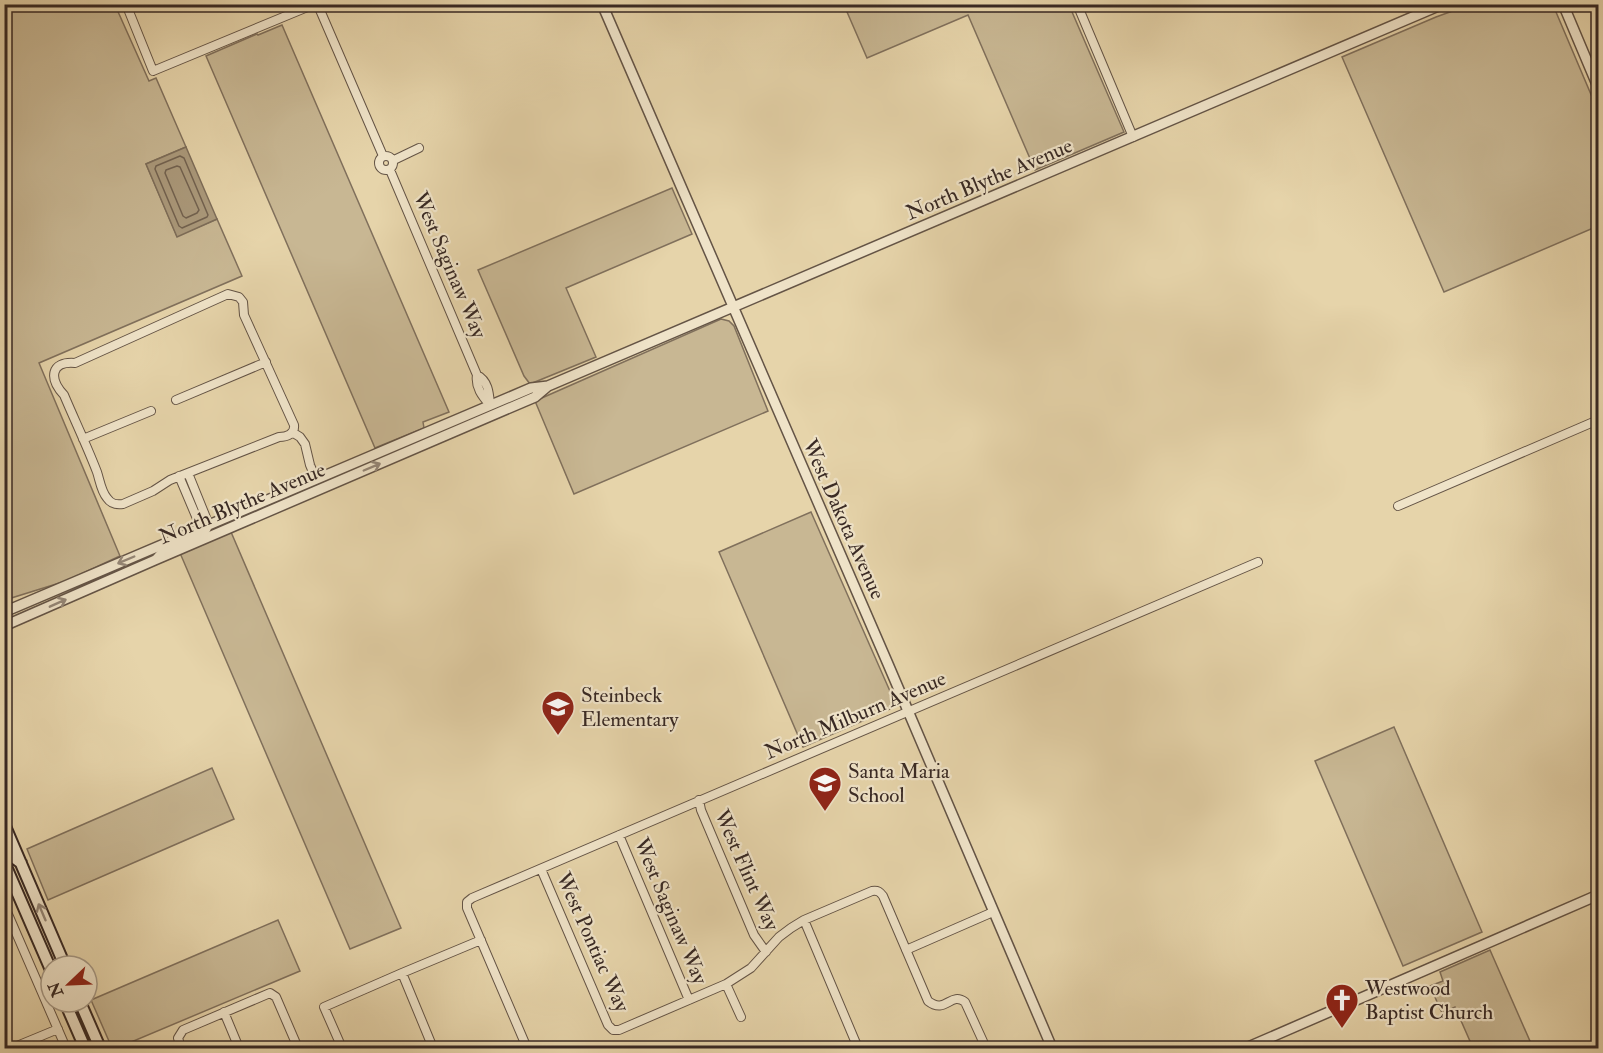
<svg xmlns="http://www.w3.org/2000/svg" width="1603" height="1053" viewBox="0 0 1603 1053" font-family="'IM FELL Double Pica',serif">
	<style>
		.green { fill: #c8b793; stroke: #80705c; stroke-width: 1.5 }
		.water { fill: #ab9a7c; stroke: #7d6d59; stroke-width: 1.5 }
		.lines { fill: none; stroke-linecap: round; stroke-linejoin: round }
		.shore { stroke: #726250; stroke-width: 1.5 }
		.minor-casing { stroke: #645446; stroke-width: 10 }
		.tertiary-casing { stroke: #645446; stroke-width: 12 }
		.secondary-casing { stroke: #382924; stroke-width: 14 }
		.minor { stroke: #efe3c8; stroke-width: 8 }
		.tertiary { stroke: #efe3c8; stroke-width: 9 }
		.secondary { stroke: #efe3c8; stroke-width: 10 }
		.oneway { stroke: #948676 }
		.labels { text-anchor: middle; stroke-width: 4.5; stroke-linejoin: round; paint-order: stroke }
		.street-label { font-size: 21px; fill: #382924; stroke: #efe3c8 }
		.poi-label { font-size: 21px; fill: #382924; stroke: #efe3c8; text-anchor: start }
	</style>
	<rect width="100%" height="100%" fill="#e6d4aa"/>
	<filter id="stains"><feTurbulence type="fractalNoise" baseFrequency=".00333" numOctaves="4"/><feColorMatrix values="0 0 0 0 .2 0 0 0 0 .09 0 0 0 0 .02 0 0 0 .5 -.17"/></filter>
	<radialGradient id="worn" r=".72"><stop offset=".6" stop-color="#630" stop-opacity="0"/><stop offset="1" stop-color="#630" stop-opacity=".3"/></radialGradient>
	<!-- green -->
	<path class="green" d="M4 5H115L149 81 156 78 186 147 146 164 177 236 217 219 242 276 39 363 120 556 66 581 8 599 4 590Z
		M844 5H1069L1124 132 1035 170 968 15 867 58Z
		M1469 5H1553L1598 111V226L1444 292 1342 57 1436 17Z
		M282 25 449 412 423 422 424 428 375 448 206 56 257 34 258 35Z
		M672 188 692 234 566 288 596 357 530 384 524 376 478 270Z
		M721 319 729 321 734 326 768 411 574 494 535 401Z
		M811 512 893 698 890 709 803 747 719 552Z
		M231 532 401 928 350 949 180 553Z
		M1394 727 1482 932 1403 966 1315 761Z
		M212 768 234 819 48 900 27 849Z
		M278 920 300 971 117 1048H112L91 1000Z
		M1490 950 1533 1048H1473L1455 1007 1442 1013 1430 986 1443 981 1440 972Z"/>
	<!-- water -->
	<path class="water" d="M186 147 217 219 177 237 146 164Z"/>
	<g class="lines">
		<!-- shore -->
		<path class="shore" d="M180 156 184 158 208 215 207 217 182 228 179 226 155 169 156 166Z
			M177 166 180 167 199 210 197 213 186 218 183 216 165 173 166 170Z"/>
		<defs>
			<path id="minor" d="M126 4 153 71 310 6
				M1077 4 1133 137
				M320 10 383 156
				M379 163a7 7 0 1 1 14 0a7 7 0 1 1-14 0Z
				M394 160 419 148
				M390 170 477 375C475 387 482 396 490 405
				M228 294 239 297 243 302 244 315 294 425C295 434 287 437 279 437L170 480 153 491 123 504C116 505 111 504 107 498 101 491 100 481 97 472 87 446 75 421 64 395 49 379 50 361 75 363Z
				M477 375C488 381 489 392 490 404
				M176 400 266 362
				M292 432 300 437 305 444 310 465 316 479
				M83 439 151 411
				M179 476 201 528
				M1398 506 1598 420
				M156 559 163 551 203 534C207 529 209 526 207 520L188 473
				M699 800 701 810 754 935 766 952
				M619 835 689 1000
				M541 869 608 1025 613 1030H619L726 984 751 968 779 937 791 928 804 920 872 891C878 890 880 892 883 896L928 1001C946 1015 950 991 965 1002L986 1048
				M4 905 66 1048
				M804 920 858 1048
				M906 950 993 912
				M402 973 433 1048
				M726 984 741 1017
				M224 1012 239 1048
				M12 1048 58 1029
				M181 1048 178 1038 183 1030 270 993 276 997 298 1048
				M342 1048 324 1007 402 973 481 940
				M527 1048 467 908V902L472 898 1258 562"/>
			<path id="tertiary" d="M602 4 888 664 1052 1048
				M1563 4 1598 87
				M4 612 531 388 548 386
				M4 626 155 560 535 397 548 386 1443 4
				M1246 1048 1598 895"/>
			<path id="secondary" d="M4 824 65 966
				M4 843 9 854 21 863
				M4 862 51 970
				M65 1002 85 1048
				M80 1002 100 1048"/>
		</defs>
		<!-- minor casing -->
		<use href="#minor" class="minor-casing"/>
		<!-- tertiary casing -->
		<use href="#tertiary" class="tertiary-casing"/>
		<!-- secondary casing -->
		<use href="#secondary" class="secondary-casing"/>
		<!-- minor -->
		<use href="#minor" class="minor"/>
		<!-- tertiary -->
		<use href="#tertiary" class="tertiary"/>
		<!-- secondary -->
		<use href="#secondary" class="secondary"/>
	</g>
	<!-- one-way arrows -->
	<defs><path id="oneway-shaft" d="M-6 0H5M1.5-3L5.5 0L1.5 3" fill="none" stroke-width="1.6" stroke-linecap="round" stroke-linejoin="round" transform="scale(1.5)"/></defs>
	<g class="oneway">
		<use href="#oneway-shaft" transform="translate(372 467) rotate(-23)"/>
		<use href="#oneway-shaft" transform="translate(126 560) rotate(157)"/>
		<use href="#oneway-shaft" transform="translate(58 603) rotate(-24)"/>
		<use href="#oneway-shaft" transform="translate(42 912) rotate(-113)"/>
	</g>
	<!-- icons -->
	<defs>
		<symbol id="school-pin" viewBox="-11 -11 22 30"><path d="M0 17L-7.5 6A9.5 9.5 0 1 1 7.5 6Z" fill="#8f2418" stroke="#efe3c8"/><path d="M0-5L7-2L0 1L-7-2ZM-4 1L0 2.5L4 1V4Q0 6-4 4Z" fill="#fff"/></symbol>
		<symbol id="church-pin" viewBox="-11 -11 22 30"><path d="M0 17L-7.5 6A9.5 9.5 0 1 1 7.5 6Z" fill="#8f2418" stroke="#efe3c8"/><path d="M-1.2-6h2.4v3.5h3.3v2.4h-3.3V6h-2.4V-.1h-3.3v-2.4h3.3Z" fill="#fff"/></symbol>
	</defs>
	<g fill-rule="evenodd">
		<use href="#school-pin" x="539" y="688" width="38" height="52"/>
		<use href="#school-pin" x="806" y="764" width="38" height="52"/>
		<use href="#church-pin" x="1323" y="981" width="38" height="52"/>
	</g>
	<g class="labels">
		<!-- street labels -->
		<g class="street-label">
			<text transform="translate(989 179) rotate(-23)" y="7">North Blythe Avenue</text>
			<text transform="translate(450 265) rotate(67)" y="7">West Saginaw Way</text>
			<text transform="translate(242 503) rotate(-23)" y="7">North Blythe Avenue</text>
			<text transform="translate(844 519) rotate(66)" y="7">West Dakota Avenue</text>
			<text transform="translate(855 715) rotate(-23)" y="7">North Milburn Avenue</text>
			<text transform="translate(747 870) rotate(66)" y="7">West Flint Way</text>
			<text transform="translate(671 911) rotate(67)" y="7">West Saginaw Way</text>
			<text transform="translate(593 942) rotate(66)" y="7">West Pontiac Way</text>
		</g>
		<!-- poi labels -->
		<g class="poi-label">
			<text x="581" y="702">Steinbeck<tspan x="581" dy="24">Elementary</tspan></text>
			<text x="848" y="778">Santa Maria<tspan x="848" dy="24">School</tspan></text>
			<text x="1365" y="995">Westwood<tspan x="1365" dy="24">Baptist Church</tspan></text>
		</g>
	</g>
	<!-- margin -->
	<rect width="1603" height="1053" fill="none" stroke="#e6d4aa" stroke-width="24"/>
	<rect x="6" y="6" width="1591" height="1041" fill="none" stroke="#382924" stroke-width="3"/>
	<rect x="12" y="12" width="1579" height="1029" fill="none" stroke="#382924" stroke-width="1.5"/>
	<!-- north arrow -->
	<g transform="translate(69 984) rotate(247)"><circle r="28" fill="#efe3c8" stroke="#a69986" stroke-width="1.5"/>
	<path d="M0-4.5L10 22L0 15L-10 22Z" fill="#8f2418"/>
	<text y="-9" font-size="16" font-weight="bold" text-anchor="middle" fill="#382924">N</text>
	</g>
	<rect width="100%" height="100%" filter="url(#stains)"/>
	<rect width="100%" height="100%" fill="url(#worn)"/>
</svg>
